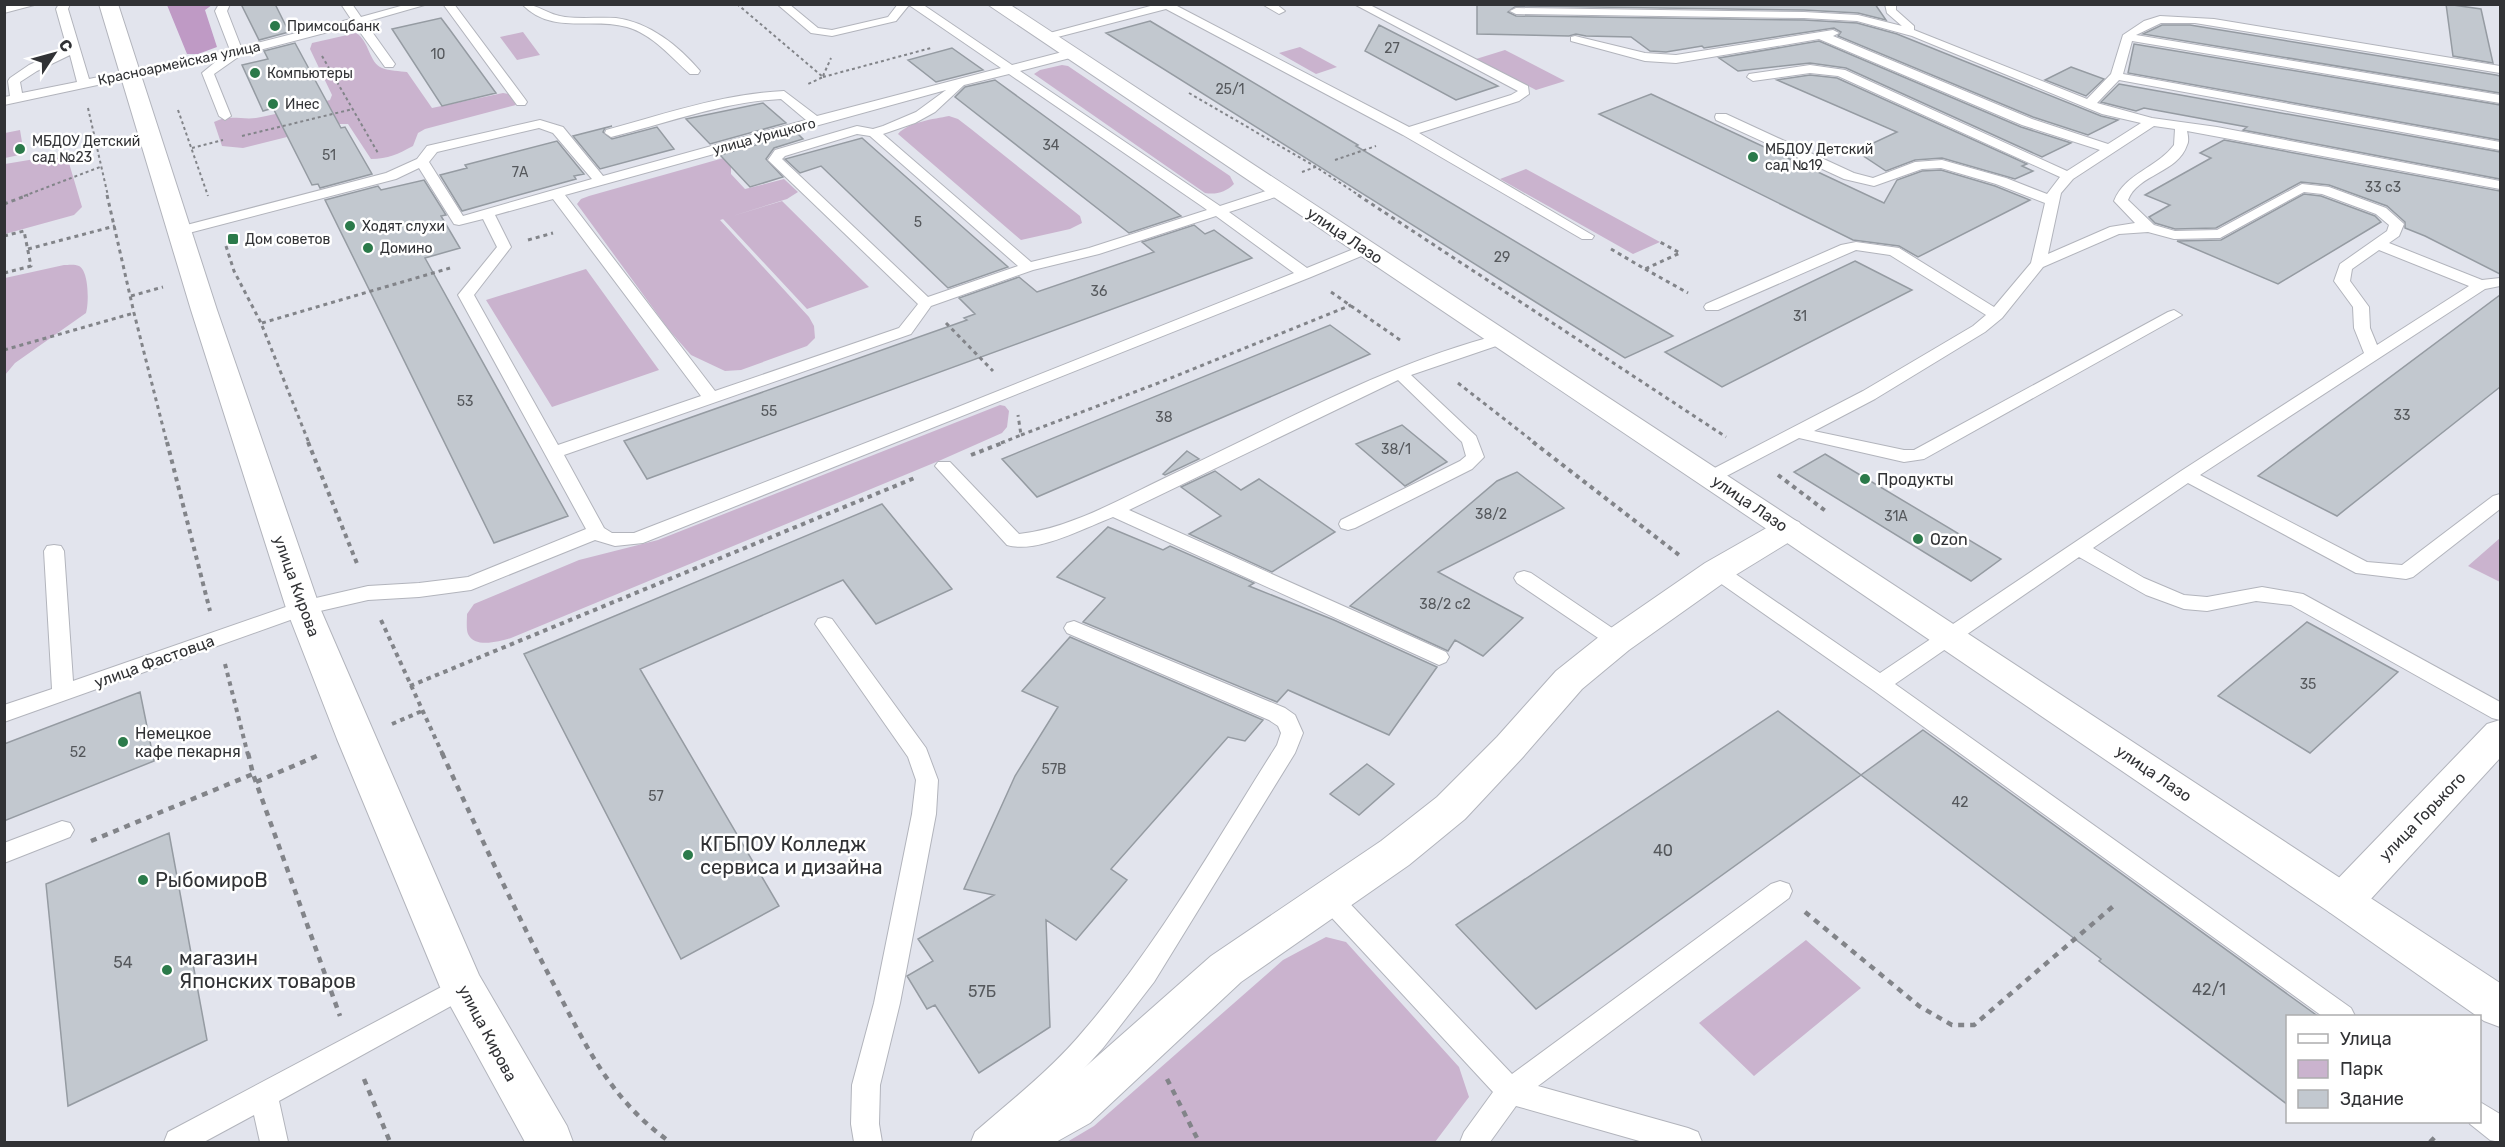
<svg xmlns="http://www.w3.org/2000/svg" width="2505" height="1147" viewBox="0 0 2505 1147" font-family="Rubik,sans-serif">
	<style>
		.green { fill: #cab3ce }
		.forest { fill: #bf9ac5 }
		.building { fill: #c2c8cf; stroke: #959ba2; stroke-width: 1.5 }
		.lines { fill: none; stroke-linecap: round; stroke-linejoin: round }
		.service-casing { stroke: #b2b4bc; stroke-width: 2 }
		.minor-casing { stroke: #b2b4bc; stroke-width: 2 }
		.secondary-casing { stroke: #b2b4bc; stroke-width: 2 }
		.primary-casing { stroke: #b2b4bc; stroke-width: 2 }
		.path-far3 { stroke: #828489; stroke-width: 2; stroke-dasharray: 3 3; stroke-linecap: butt }
		.path-far2 { stroke: #828489; stroke-width: 3; stroke-dasharray: 4 4; stroke-linecap: butt }
		.path-far1 { stroke: #828489; stroke-width: 4; stroke-dasharray: 4.5 4.5; stroke-linecap: butt }
		.path { stroke: #828489; stroke-width: 4.5; stroke-dasharray: 6 6; stroke-linecap: butt }
		.service { fill: #fff; fill-rule: evenodd }
		.minor { fill: #fff; fill-rule: evenodd }
		.secondary { fill: #fff; fill-rule: evenodd }
		.primary { fill: #fff; fill-rule: evenodd }
		.poi-dot { fill: #2b7a4a; stroke: #fff; stroke-width: 2 }
		.labels { text-anchor: middle; stroke-width: 5; stroke-linejoin: round; paint-order: stroke }
		.far-poi-label { font-size: 14px; fill: #313235; stroke: #fff; text-anchor: start }
		.number-label { font-size: 14px; fill: #55585c }
		.far-street-label { font-size: 14px; fill: #313235; stroke: #fff }
		.street-label { font-size: 16px; fill: #313235; stroke: #fff }
		.poi-label { font-size: 16px; fill: #313235; stroke: #fff; text-anchor: start }
		.near-number-label { font-size: 16px; fill: #55585c }
		.near-poi-label { font-size: 20px; fill: #313235; stroke: #fff; text-anchor: start }
	</style>
	<rect width="100%" height="100%" fill="#e2e4ed"/>
	<!-- green -->
	<path class="green" d="M523 32 540 55 517 60 500 37Z
		M356 33C369 40 369 63 382 68 389 71 400 71 407 72L432 108 503 93 509 94 516 105 425 129 418 133 413 146C398 154 388 159 371 159L348 124H339L243 148 222 146 214 122C229 114 241 120 256 118 280 114 305 106 330 100L332 95 310 49 312 43Z
		M1300 47 1337 67 1316 74 1279 53Z
		M1505 50 1565 81 1536 90 1476 59Z
		M1062 65 1068 66 1230 176 1234 184C1226 192 1216 195 1205 193L1034 74 1040 70Z
		M949 116 958 119 971 129 1080 216 1082 223 1070 229 1021 240 898 134C908 122 934 119 949 116Z
		M20 130 24 154 5 158V133Z
		M47 157 62 158 69 163 82 207 74 215 5 234V164Z
		M727 157 731 162V174L745 189 784 179 798 192 787 199 720 220 809 317 814 326 815 338 807 346 741 370 725 371 691 355 669 330 577 204 581 199 589 196Z
		M1526 169 1660 242 1633 254 1500 179Z
		M782 201 869 287 807 309 723 219Z
		M64 265C68 265 75 264 79 266 89 271 89 303 86 313L15 363 5 375V278Z
		M586 269 659 370 552 407 486 300Z
		M1000 405 1005 406 1009 411 1007 427 1002 433 941 460 511 638C500 641 475 649 468 634 466 629 467 620 467 614L474 604 579 560 658 540Z
		M2500 538V582L2468 566Z
		M1326 937 1346 942 1459 1067 1469 1097 1435 1142H1067L1094 1126 1283 960Z
		M1806 940 1861 988 1754 1076 1699 1023Z"/>
	<!-- forest -->
	<path class="forest" d="M167 5H212L205 10 217 47 198 54H187Z"/>
	<!-- building -->
	<path class="building" d="M241 4H275L289 32 259 40Z
		M1477 4H1875L1886 20 1858 13 1804 10 1516 6 1508 12 1516 16 1804 20 1857 23 1897 34 2101 116 2118 120 2088 135 2033 117 1838 36 1841 32 1834 28 1704 48 1702 46 1666 52 1650 51 1631 37 1586 36 1576 34 1569 36 1477 34Z
		M2446 4 2481 9 2493 63 2453 56Z
		M441 18 450 30 496 93 442 106 392 29Z
		M1150 21 1358 145 1356 146 1673 336 1625 358 1106 33Z
		M1379 25 1498 86 1456 100 1365 51Z
		M2162 25H2190L2496 75 2500 76V93L2143 34Z
		M1819 41 2021 127 2071 143 2042 157 1846 68 1810 63 1738 71 1719 58Z
		M295 43 341 128 345 127 372 174 320 188 318 184 312 185 273 108 263 111 242 65 268 59 264 51Z
		M2134 44 2500 105V140L2128 73Z
		M952 48 983 70 936 82 908 60Z
		M2071 67 2104 79 2086 96 2045 80Z
		M1810 75 1837 78 2027 164 2022 166 2033 171 2015 179 1942 158 1915 160 1886 171 1856 151 1897 132 1777 80Z
		M995 80 1150 193 1181 216 1129 233 955 97 965 87Z
		M2119 84 2500 152V179L2243 130 2247 127 2144 108 2136 111 2101 102Z
		M1651 94 1884 203 1897 180 1922 171 1941 170 1995 186 2030 200 1918 257 1899 246 1853 240 1599 114Z
		M763 103 786 123 710 144 686 119Z
		M612 126 605 128 603 132 612 139 657 127 674 149 600 169 573 136Z
		M797 133 803 139 774 148 766 159 783 177 750 187 720 155Z
		M862 138 975 238 1008 267 948 288 821 166 800 173 785 159Z
		M2224 140 2500 191V274L2425 236 2405 228V222L2387 206 2329 185 2301 182 2216 228 2175 229 2155 223 2149 217 2170 205 2145 195 2211 158 2200 153Z
		M557 141 584 174 574 176 576 179 462 211 440 175 467 168 465 165Z
		M424 180 446 215 441 216 460 248 425 258 568 516 494 543 325 200 378 186 381 190Z
		M2304 194 2321 196 2375 216 2381 222 2278 284 2177 241 2221 240Z
		M1194 225 1205 234 1214 230 1252 258 647 479 624 441 967 320 964 318 975 314 959 298 1019 277 1037 292 1154 252 1142 242Z
		M1855 261 1912 290 1722 387 1665 352Z
		M2500 295V387L2337 516 2258 476Z
		M1330 325 1370 354 1037 497 1002 459Z
		M1402 425 1447 462 1405 486 1356 444Z
		M1187 451 1199 459 1165 475 1163 474Z
		M1825 454 2001 559 1971 581 1794 472Z
		M1215 471 1241 490 1259 479 1335 532 1272 572 1189 534 1221 516 1181 487Z
		M1517 472 1564 508 1438 572 1523 618 1483 656 1455 640 1448 651 1350 606 1497 481Z
		M882 504 952 589 876 624 843 580 640 669 779 906 681 959 524 654Z
		M1108 527 1163 550 1170 546 1254 583 1249 586 1334 620 1437 667 1389 735 1288 690 1277 702 1083 622 1105 598 1057 577Z
		M2307 622 2398 672 2310 753 2218 696Z
		M1070 637 1263 720 1245 741 1228 737 1111 869 1127 880 1076 940 1046 920 1050 1027 979 1073 935 1005 927 1009 907 976 933 961 918 939 994 895 964 889 1015 776 1058 707 1022 691Z
		M140 692 154 761 4 821V744Z
		M1778 711 1861 775 1536 1009 1456 925Z
		M1923 730 2319 1017H2288V1105L2099 961 2101 959 1861 775Z
		M1367 764 1394 784 1359 815 1330 794Z
		M169 833 207 1040 68 1106 46 884Z"/>
	<g class="lines">
		<defs>
			<path id="service" d="M14 4H38L4 13V7Z
				M59 4H70L68 9 89 79 230 50 215 11 219 4H230L227 11 241 47 351 19 341 4H352L361 17 408 4H428L365 22 395 64 393 67H385L355 25 241 55 214 74 231 116 225 120 219 116 202 73 219 59 4 105V97L10 96 8 81 10 78 29 65 67 48 56 9ZM70 55 77 82 22 93 20 82 37 71Z
				M443 4H454L525 99 527 102 525 105H517Z
				M522 4C538 4 548 15 565 17 582 19 599 17 616 18 649 22 679 46 700 71L698 74H690C671 57 652 34 627 27 591 17 551 35 522 4Z
				M777 4H789L818 28 832 30 888 17 898 4H922L1012 65 1070 50 1074 51V57L1020 71 1220 206 1275 188H1285L1287 191 1285 194 1229 212 1307 268 1361 246H1371L1373 249 1371 252 1311 277 643 543 615 546 595 540 471 590 419 597 368 600 307 614 4 722V705L52 689 44 551 47 546 54 545 61 546 64 551 73 681 303 601 368 586 419 583 468 577 586 529 458 295 497 247 483 219 459 225 454 224 419 168 396 179 185 234H175L173 231 175 228 386 173 417 159 427 146 540 120 563 127 603 176 806 120 781 99C722 102 668 123 611 137L605 133 606 130C665 114 722 94 784 91L817 116 1001 68 909 5 896 21 832 36 811 33ZM1009 74 1203 207 1207 210 1089 248 1031 262 883 134 915 123 935 112 964 85ZM946 90 916 112 883 126 873 129 857 126 775 150 768 160 918 304 899 328 715 391 565 195ZM539 128 553 133 592 179 463 216 429 162 437 152ZM857 134 870 136 1018 266 928 297 782 159 785 156ZM553 199 701 396 558 445 474 295 511 247 495 215ZM1216 216 1294 273 953 409 634 533H612L604 528 564 455 911 334 931 306 1033 270 1099 254Z
				M1158 4H1178L1177 6 1409 127 1511 95 1518 91 1354 4H1368L1528 86 1529 94 1519 101 1419 133 1594 236 1592 239H1582L1403 135 1166 9 1046 40 1040 37 1042 35Z
				M1262 4H1276L1285 11 1279 14Z
				M1885 4H1896V10L1914 26V30L2087 99 2111 74 2123 35 2144 21 2160 16 2214 19 2500 66V73L2195 23H2161L2136 35 2500 95V103L2132 41 2123 74 2500 142V150L2119 80 2097 103 2152 118 2217 127 2500 181V189L2187 131C2188 135 2189 142 2187 145 2178 173 2138 174 2128 200L2154 225 2175 231 2217 230 2302 184 2329 187 2386 208 2404 224 2399 236 2389 243 2482 280 2500 278V286L2485 289 2200 475 2367 562 2402 565 2493 496 2500 494V509L2413 577 2406 579 2356 573 2188 483 2093 548 2144 578 2184 595 2207 597 2262 587 2303 594 2500 702V720L2492 718 2291 605 2256 601 2207 611 2184 609 2146 595 2079 557 1895 684 2351 1008 2355 1016H2322L1873 690 1710 576 1707 571 1710 566 1717 564 1724 566 1880 673 2181 471 2364 353 2354 328 2353 307 2334 281 2340 264 2387 231 2389 225 2376 214 2322 194 2304 192 2220 238 2174 239 2148 232 2119 234 2043 267 2002 318 1985 332 1875 399 1814 431 1904 450H1914L2168 312 2174 310 2182 315 1924 459 1904 462 1799 438 1717 481H1705L1702 477 1705 473 1863 391 1973 326 1986 315 1890 255 1856 250 1718 310H1706L1704 307 1706 304 1841 245 1856 242 1899 248 1994 307 2031 263 2045 203 1996 184 1941 168 1922 169 1874 186 1844 179 1716 120 1715 117 1716 114H1726L1854 173 1873 178 1915 162 1942 160 2006 178 2047 194 2060 177 1838 76 1810 73 1753 81 1747 77 1749 74 1810 65 1845 70 2067 171 2100 150 2022 125 1819 39 1676 63 1645 61 1571 41V37L1575 36 1645 53 1676 55 1833 30 1839 33 1833 36 2032 119 2108 144 2141 123 2102 114 1912 36 1857 21 1804 18 1516 14 1510 11 1516 8 1804 12 1858 15 1902 26 1887 13ZM2154 126 2175 129 2174 145C2157 168 2125 173 2114 201L2135 223 2110 227 2048 254 2061 193 2073 179ZM2379 250 2469 286 2377 345 2370 328 2369 307 2350 281 2352 269Z
				M1502 334 1510 339 1508 342 1411 375 1476 436 1484 457 1472 469 1355 528 1348 530 1341 528 1339 524 1341 520 1460 461 1466 456 1462 442 1398 380 1129 510 1446 652 1449 657 1446 662 1439 665 1113 517C1084 528 1037 554 1007 545L935 466 938 462H950L1019 534C1070 529 1124 497 1171 475 1278 425 1387 363 1502 334Z
				M1524 571 1531 573 1624 636 1627 641 1624 646 1617 648 1610 646 1517 583 1514 578 1517 573Z
				M825 617 832 619 926 748 938 780 936 814 900 1003 880 1085 879 1124 882 1142H854L851 1124 852 1085 874 1003 912 814 916 780 908 757 815 624 818 619Z
				M1074 621 1285 708 1295 715 1303 733 1295 753 1154 982 1103 1048 1070 1084 1005 1142H971L975 1132C1013 1099 1053 1068 1085 1029 1159 943 1216 841 1277 745L1281 733 1278 726 1269 720 1067 633 1064 628 1067 623Z
				M62 821 70 823 74 830 70 837 4 863V843Z
				M1780 881 1789 884 1792 891 1789 898 1538 1086 1688 1128 1698 1132 1702 1142H1643L1516 1106 1490 1142H1460L1464 1132 1493 1092 1319 904 1316 897 1319 890 1328 887 1337 890 1512 1074 1771 884Z
				M462 976 471 979 475 987 471 995 279 1101 288 1142H260L254 1115 204 1142H164L168 1132Z
				M2480 1102 2500 1114V1142L2490 1140 2470 1124 2469 1122H2480Z"/>
			<path id="minor" d="M1788 518 1799 522 1804 529 1799 536 1729 579 1629 650 1582 689 1523 757 1465 819 1409 865 1241 982 1090 1123 1056 1142H989L995 1126 1058 1091 1211 956 1381 841 1437 797 1497 737 1556 671 1605 632 1705 563 1777 522Z
				M2500 720V758L2359 912 2344 918 2329 912 2323 900 2329 888 2487 724Z"/>
			<path id="secondary" d="M987 4H1009L2500 983V1027L2484 1021 2329 912 1777 536Z"/>
			<path id="primary" d="M99 4H118L217 310 320 608 479 975 567 1126 573 1142H525L440 987 337 739 286 608 191 310Z"/>
		</defs>
		<!-- service casing -->
		<use href="#service" class="service-casing"/>
		<!-- minor casing -->
		<use href="#minor" class="minor-casing"/>
		<!-- secondary casing -->
		<use href="#secondary" class="secondary-casing"/>
		<!-- primary casing -->
		<use href="#primary" class="primary-casing"/>
		<!-- path-far3 -->
		<path class="path-far3" d="M737 4 823 77 808 84
			M322 56 378 153
			M823 76 831 58
			M823 77 931 48
			M1189 93 1316 167 1360 196
			M88 108 108 196
			M178 110 208 196
			M242 136 353 109
			M192 148 223 140
			M1335 160 1376 146
			M1302 172 1318 166
			M24 196 100 167"/>
		<!-- path-far2 -->
		<path class="path-far2" d="M107 195 134 313 167 443
			M1358 195 1726 437
			M4 204 28 195
			M4 236 24 231 31 266 4 273
			M528 240 553 233
			M226 246 234 271 261 323 309 443
			M28 249 115 226
			M1611 249 1645 269 1680 253 1660 242
			M1645 269 1688 293
			M1331 292 1403 342
			M131 296 163 287
			M262 323 450 268
			M946 323 993 371
			M4 350 134 313
			M1458 383 1535 443
			M1021 435 1161 382 1351 305
			M1001 443 1021 435 1018 415"/>
		<!-- path-far1 -->
		<path class="path-far1" d="M167 442 210 611
			M308 442 358 566
			M1533 442 1679 555
			M971 455 1005 442
			M1778 475 1827 512
			M381 620 443 755
			M225 664 248 755
			M410 686 917 477
			M392 724 422 711"/>
		<!-- path -->
		<path class="path" d="M248 753 253 774 340 1016
			M442 753C477 829 512 905 551 979 585 1043 608 1098 670 1142
			M256 782 319 755
			M91 841 253 774
			M1805 912 1919 1006 1952 1025H1974L2117 903
			M364 1079 390 1142
			M1167 1079 1199 1142
			M2430 1142 2435 1137"/>
		<!-- service -->
		<use href="#service" class="service"/>
		<!-- minor -->
		<use href="#minor" class="minor"/>
		<!-- secondary -->
		<use href="#secondary" class="secondary"/>
		<!-- primary -->
		<use href="#primary" class="primary"/>
	</g>
	<!-- markers -->
	<g class="poi-dot">
		<circle cx="275" cy="26" r="6"/>
		<circle cx="255" cy="73" r="6"/>
		<circle cx="273" cy="104" r="6"/>
		<circle cx="20" cy="149" r="6"/>
		<circle cx="1753" cy="157" r="6"/>
		<circle cx="350" cy="226" r="6"/>
		<rect x="227" y="233" width="12" height="12" rx="3"/>
		<circle cx="368" cy="248" r="6"/>
		<circle cx="1865" cy="479" r="6"/>
		<circle cx="1918" cy="539" r="6"/>
		<circle cx="123" cy="742" r="6"/>
		<circle cx="688" cy="855" r="6"/>
		<circle cx="143" cy="880" r="6"/>
		<circle cx="167" cy="970" r="6"/>
	</g>
	<g class="labels">
		<!-- far-poi labels -->
		<g class="far-poi-label">
			<text x="287" y="31">Примсоцбанк</text>
			<text x="267" y="78">Компьютеры</text>
			<text x="285" y="109">Инес</text>
			<text x="32" y="146">МБДОУ Детский<tspan x="32" dy="16">сад №23</tspan></text>
			<text x="1765" y="154">МБДОУ Детский<tspan x="1765" dy="16">сад №19</tspan></text>
			<text x="362" y="231">Ходят слухи</text>
			<text x="245" y="244">Дом советов</text>
			<text x="380" y="253">Домино</text>
		</g>
		<!-- number labels -->
		<g class="number-label">
			<text x="1392" y="53">27</text>
			<text x="438" y="59">10</text>
			<text x="1230" y="94">25/1</text>
			<text x="1051" y="150">34</text>
			<text x="329" y="160">51</text>
			<text x="520" y="177">7А</text>
			<text x="2383" y="192">33 с3</text>
			<text x="918" y="227">5</text>
			<text x="1502" y="262">29</text>
			<text x="1099" y="296">36</text>
			<text x="1800" y="321">31</text>
			<text x="465" y="406">53</text>
			<text x="769" y="416">55</text>
			<text x="2402" y="420">33</text>
			<text x="1164" y="422">38</text>
			<text x="1396" y="454">38/1</text>
			<text x="1491" y="519">38/2</text>
			<text x="1896" y="521">31А</text>
			<text x="1445" y="609">38/2 с2</text>
			<text x="2308" y="689">35</text>
			<text x="78" y="757">52</text>
			<text x="1054" y="774">57В</text>
			<text x="656" y="801">57</text>
			<text x="1960" y="807">42</text>
		</g>
		<!-- far-street labels -->
		<g class="far-street-label">
			<text transform="translate(179 63) rotate(-12)" y="5">Красноармейская улица</text>
			<text transform="translate(764 136) rotate(-15)" y="5">улица Урицкого</text>
		</g>
		<!-- street labels -->
		<g class="street-label">
			<text transform="translate(1345 235) rotate(34)" y="6">улица Лазо</text>
			<text transform="translate(1750 503) rotate(34)" y="6">улица Лазо</text>
			<text transform="translate(297 586) rotate(70)" y="6">улица Кирова</text>
			<text transform="translate(154 661) rotate(-20)" y="6">улица Фастовца</text>
			<text transform="translate(2154 773) rotate(34)" y="6">улица Лазо</text>
			<text transform="translate(2422 816) rotate(-46)" y="6">улица Горького</text>
			<text transform="translate(488 1033) rotate(62)" y="6">улица Кирова</text>
		</g>
		<!-- poi labels -->
		<g class="poi-label">
			<text x="1877" y="485">Продукты</text>
			<text x="1930" y="545">Ozon</text>
			<text x="135" y="739">Немецкое<tspan x="135" dy="18">кафе пекарня</tspan></text>
		</g>
		<!-- near-number labels -->
		<g class="near-number-label">
			<text x="1663" y="856">40</text>
			<text x="123" y="968">54</text>
			<text x="2209" y="995">42/1</text>
			<text x="982" y="997">57Б</text>
		</g>
		<!-- near-poi labels -->
		<g class="near-poi-label">
			<text x="700" y="851">КГБПОУ Колледж<tspan x="700" dy="23">сервиса и дизайна</tspan></text>
			<text x="155" y="887">РыбомироВ</text>
			<text x="179" y="965">магазин<tspan x="179" dy="23">Японских товаров</tspan></text>
		</g>
	</g>
	<!-- border -->
	<rect width="2505" height="1147" fill="none" stroke="#313235" stroke-width="12"/>
	<!-- legend -->
	<rect x="2286" y="1015" width="195" height="108" fill="#ffffff" stroke="#adadae" stroke-width="1.5"/>
	<rect x="2298" y="1034" width="30" height="9" fill="#ffffff" stroke="#adadae" stroke-width="1.5"/>
	<text x="2340" y="1045" font-size="18" fill="#313235">Улица</text>
	<rect x="2298" y="1060" width="30" height="18" fill="#cab3ce" stroke="#adadae" stroke-width="1.5"/>
	<text x="2340" y="1075" font-size="18" fill="#313235">Парк</text>
	<rect x="2298" y="1090" width="30" height="18" fill="#c2c8cf" stroke="#adadae" stroke-width="1.5"/>
	<text x="2340" y="1105" font-size="18" fill="#313235">Здание</text>
	<!-- north arrow -->
	<g transform="translate(54 54) rotate(54)" stroke="#ffffff" stroke-width="4.5" paint-order="stroke">
	<path d="M0-4.5L10 22L0 15L-10 22Z" fill="#313235"/>
	<text y="-9" font-size="16" font-weight="bold" text-anchor="middle" fill="#313235">С</text>
	</g>
</svg>
